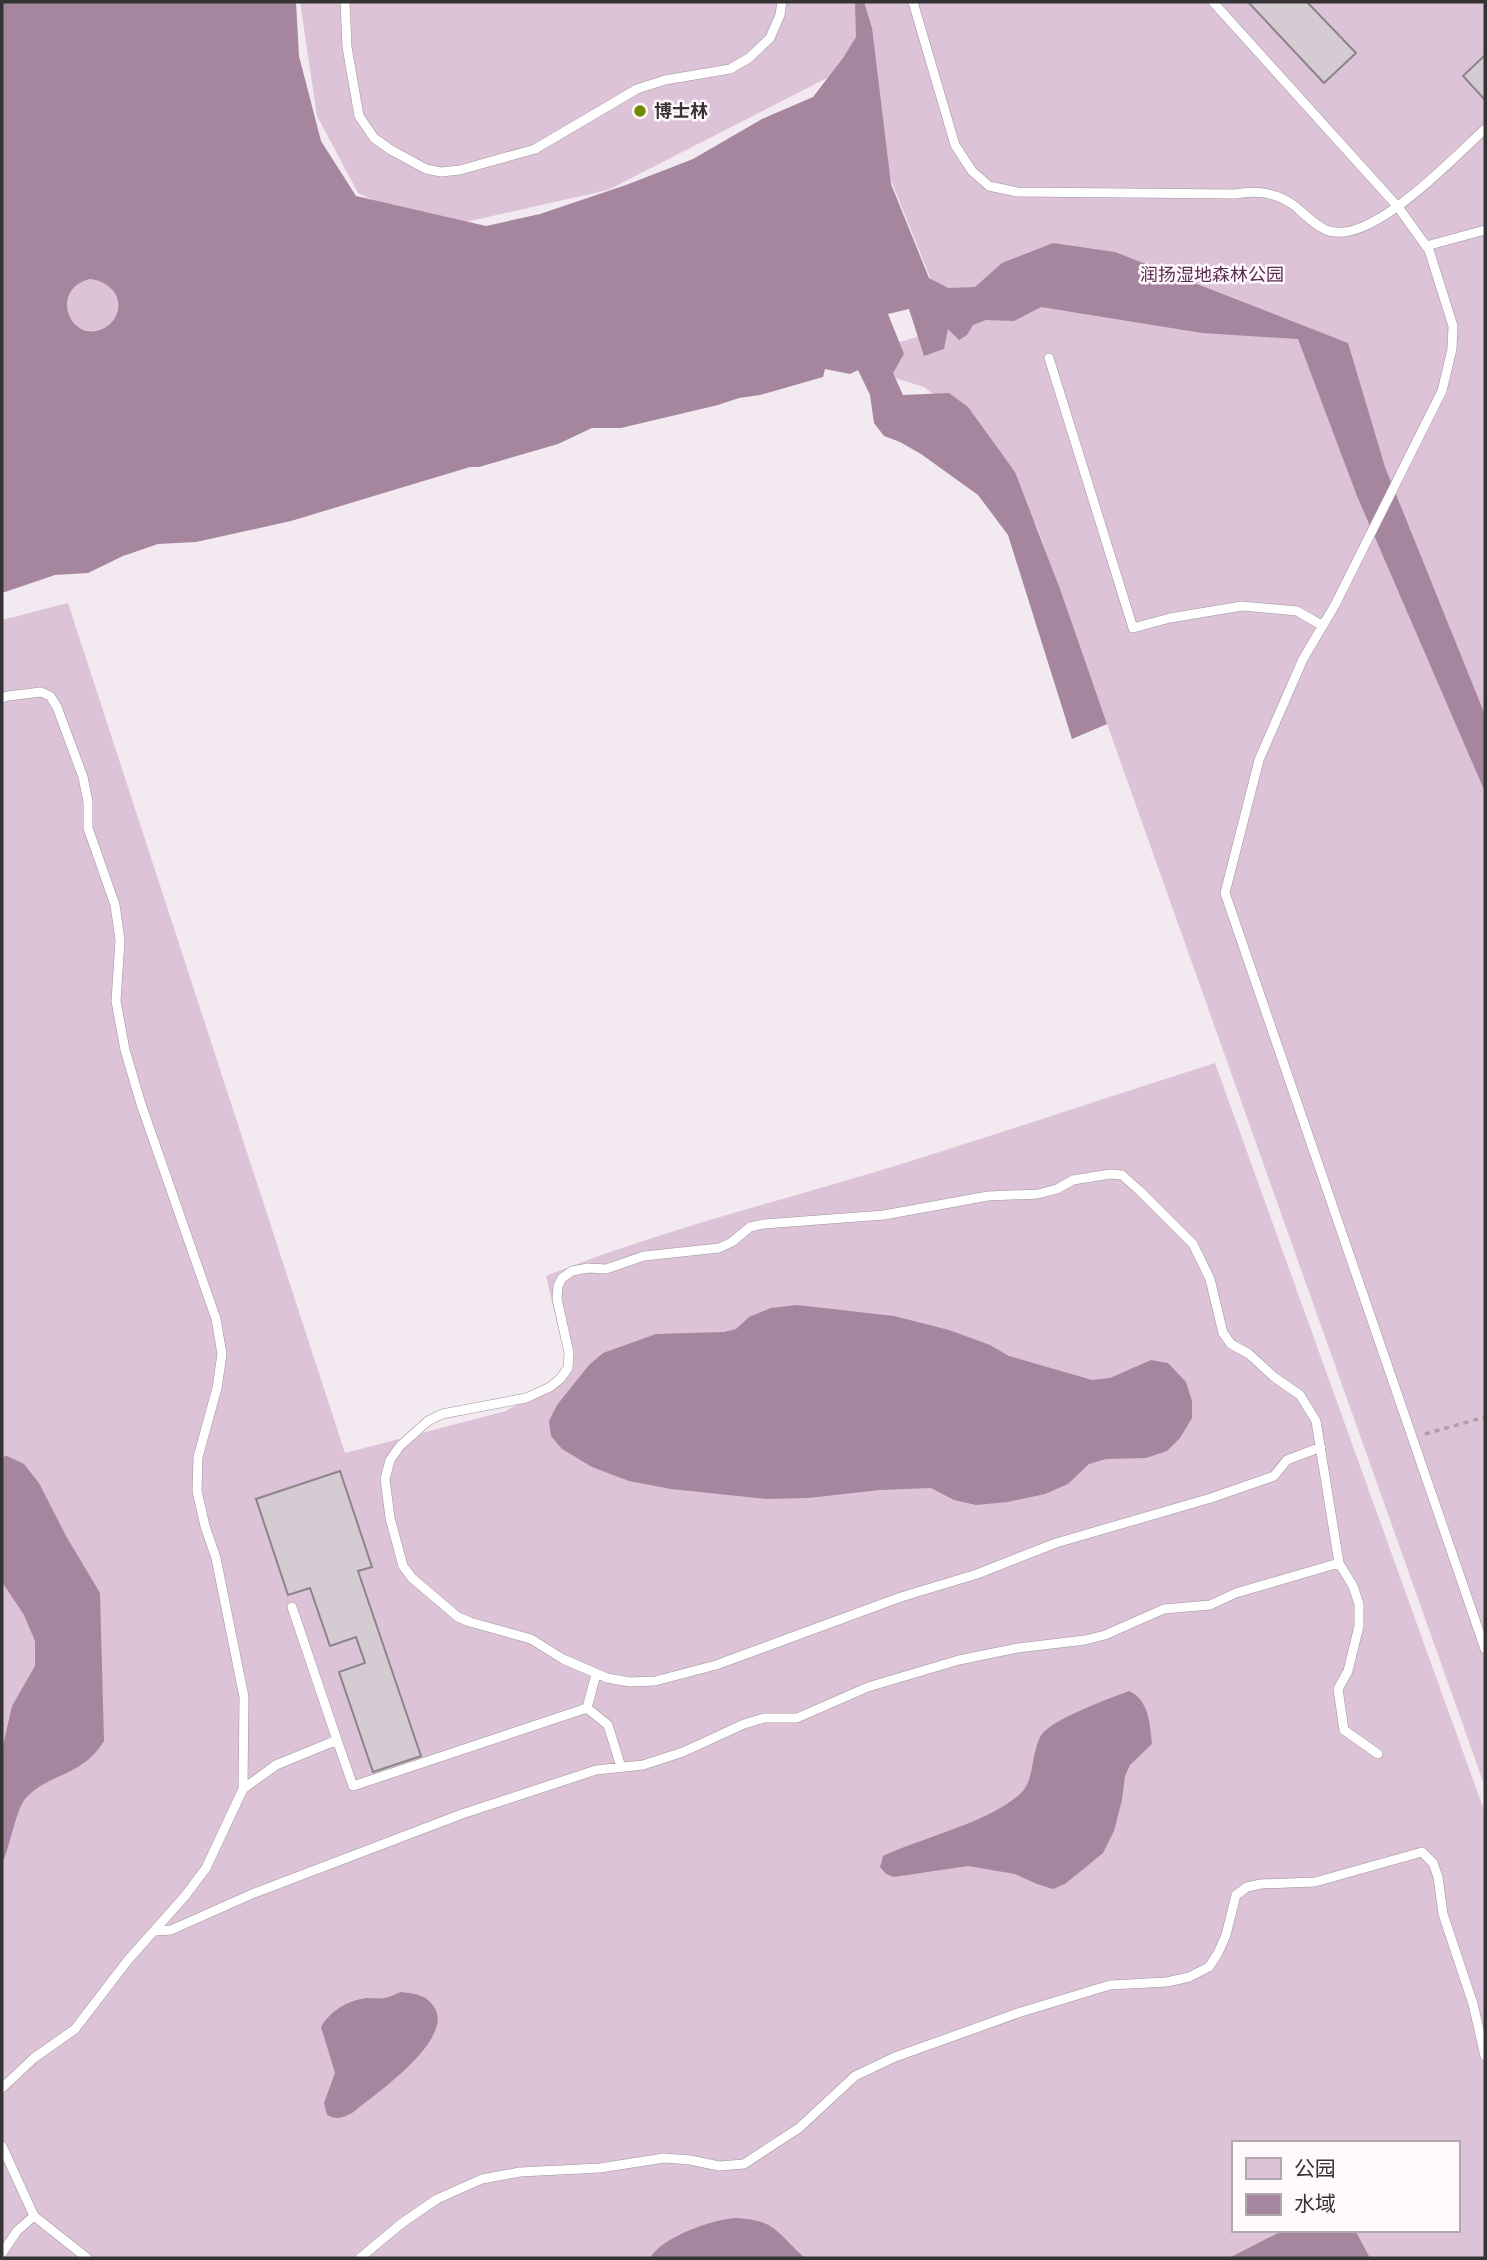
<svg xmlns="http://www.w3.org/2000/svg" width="1487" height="2260" viewBox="0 0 1487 2260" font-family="Figtree,'Noto Sans SC',sans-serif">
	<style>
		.green { fill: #ddc3d7; fill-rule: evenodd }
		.water { fill: #a6869f; fill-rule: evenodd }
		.building { fill: #d4ccd2; stroke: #8c848a; stroke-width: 2 }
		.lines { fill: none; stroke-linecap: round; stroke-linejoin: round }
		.lane-casing { stroke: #9d959b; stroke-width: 10 }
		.path { stroke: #a9a3a8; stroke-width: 3.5; stroke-dasharray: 5 5; stroke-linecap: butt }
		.lane { stroke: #fff; stroke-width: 9 }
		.poi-dot { fill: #718b01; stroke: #fff8fd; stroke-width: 2.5 }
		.labels { text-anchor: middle; stroke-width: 5; stroke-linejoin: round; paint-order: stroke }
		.poi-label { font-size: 18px; font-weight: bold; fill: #363335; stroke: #fff8fd; text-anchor: start }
		.park-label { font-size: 18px; fill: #592d51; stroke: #fff8fd }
	</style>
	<rect width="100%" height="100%" fill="#f2eaf0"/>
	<!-- green -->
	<path class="green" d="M300 2H1485V1787L1037 527 969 423 924 387 889 376 896 343 931 333 942 307 890 178 872 55 608 190 434 229 358 193 317 116Z
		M66 305a26 26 0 1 1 52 0a26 26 0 1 1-52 0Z
		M68 603 345 1453 506 1411 569 1374 546 1276C653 1233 765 1205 875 1172 989 1137 1102 1099 1215 1063L1485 1813V2258H2V620ZM1233 2143H1457V2230H1233Z"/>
	<!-- water -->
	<path class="water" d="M2 2H296L299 56 321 141 356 196 486 226 540 214 626 185 693 159 762 119 813 97 843 58 856 37 855 2H864L872 28 891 184 929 278 948 288 975 287 1002 263 1053 243 1115 252 1348 343 1385 467 1485 715V792L1357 496 1298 339 1202 333 1041 307 1014 321 986 320 973 325 967 335 959 340 948 329 944 349 924 356 909 309 888 314 904 354 893 373 903 395 949 393 968 407 1015 472 1060 589 1107 724 1072 739 1008 535 978 495 921 454 900 442 884 436 874 423 870 395 858 370 850 374 825 369 823 377 760 395 739 398 718 405 621 428H592L558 444 479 467H470L291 521 196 542 158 544 123 556 88 573 55 575 2 593ZM90 279C108 281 123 295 117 313 114 321 109 326 102 329 69 343 49 289 90 279Z
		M797 1305 894 1316 949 1330 990 1345 1009 1356 1092 1380 1110 1378 1151 1360 1168 1363 1186 1382 1192 1401V1418L1180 1438 1167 1451 1146 1458 1106 1459 1089 1464 1068 1484 1045 1494 1008 1502 976 1505 954 1500 931 1488 880 1490 808 1498 767 1499 671 1489 629 1481 592 1467 562 1449 551 1436 549 1421 557 1405 589 1365 603 1353 656 1334 724 1332 736 1329 749 1317 771 1308Z
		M7 1456 24 1464 39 1483 66 1536 100 1593 104 1741C81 1778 50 1772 26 1798 16 1808 10 1848 2 1864V1750L12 1706 35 1666V1641L24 1615 2 1582V1457Z
		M1129 1691C1149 1700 1150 1724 1152 1744L1130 1765 1125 1776 1122 1800 1114 1831 1103 1853 1065 1884 1053 1889 1037 1884 1015 1874 968 1866 894 1877 886 1874 880 1867 883 1856C923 1837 988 1823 1020 1794 1033 1782 1031 1764 1036 1749 1037 1744 1039 1738 1042 1734 1055 1718 1108 1699 1129 1691Z
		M401 1992C415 1994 426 1994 434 2007 456 2039 374 2095 352 2113 342 2118 337 2120 327 2115L324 2103 335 2073 321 2027C330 2011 348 2000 367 1998 373 1998 379 1999 385 1998 390 1997 395 1994 401 1992Z
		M736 2218C777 2220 777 2234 805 2258H650C662 2237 713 2219 736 2218Z
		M1284 2230H1355L1370 2258H1229Z"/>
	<!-- building -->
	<path class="building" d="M1248 2H1307L1356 53 1324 83Z
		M1485 55V100L1463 76Z
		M340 1471 372 1567 358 1571 421 1756 373 1772 339 1672 365 1663 356 1637 330 1646 310 1588 288 1595 256 1499Z"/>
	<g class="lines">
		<defs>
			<path id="lane" d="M345 2 347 47 359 116 374 138 391 150 426 169 441 172 460 170 535 149 637 89 665 80 730 69 749 58 770 38 780 15 782 2
				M913 2 955 145 972 171 989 186 1017 192 1235 194C1257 190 1277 192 1296 207 1305 215 1315 225 1326 230 1370 248 1454 157 1485 129
				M1213 2 1398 207 1429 250 1453 326 1452 349 1442 391 1335 605 1303 659 1259 760 1225 893 1485 1649
				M1426 246 1485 230
				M1049 358 1133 628 1170 618 1242 606 1297 611 1323 626
				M2 698 8 696 41 692 50 696 57 707 83 777 88 802V828L115 905 120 940 116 1001 125 1050 141 1104 216 1319 222 1354 217 1388 198 1457 197 1491 205 1526 216 1558 244 1697 243 1789 206 1868 185 1896 128 1960 75 2029 34 2058 2 2088
				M1321 1447 1287 1460 1274 1476 1211 1498 1056 1543 977 1574 901 1597 716 1665 655 1681 630 1682 607 1678 563 1659 531 1639 470 1622 458 1617 412 1578 403 1566 390 1518 385 1479 390 1460 400 1446 428 1421 442 1414 526 1398 550 1387 560 1379 568 1368 569 1353 557 1299 558 1286 562 1278 572 1271 588 1268 606 1269 644 1256 719 1248 732 1242 750 1227 764 1224 884 1215 988 1196 1038 1194 1057 1189 1073 1180 1110 1174 1122 1175 1140 1191 1193 1244 1210 1279 1223 1333 1231 1344 1249 1354 1274 1377 1300 1395 1316 1421 1339 1563 1353 1586 1359 1604V1626L1348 1671 1338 1689 1344 1730 1378 1754
				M292 1607 337 1740
				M587 1708 596 1674
				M243 1789 276 1765 337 1740 353 1786 587 1708 608 1725 621 1767
				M155 1931 171 1930 252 1894 462 1814 596 1770 643 1765 683 1752 744 1724 764 1718H797L868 1687 959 1660 1018 1648 1085 1640 1105 1635 1164 1609 1210 1605 1236 1593 1339 1563
				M2 2146 34 2216 17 2231 2 2253
				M34 2216 87 2258
				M360 2258 402 2223 437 2199 482 2179 520 2172 600 2168 664 2158 690 2160 719 2166 744 2164 799 2128 855 2076 895 2057 1021 2012 1110 1985 1167 1982 1189 1977 1209 1967 1218 1953 1226 1935 1236 1895 1247 1887 1261 1884 1315 1882 1422 1852 1433 1863 1438 1877 1443 1914 1473 2004 1485 2056"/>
		</defs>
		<!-- lane casing -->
		<use href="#lane" class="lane-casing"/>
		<!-- path -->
		<path class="path" d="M1425 1434 1485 1417"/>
		<!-- lane -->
		<use href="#lane" class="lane"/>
	</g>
	<!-- markers -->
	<circle class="poi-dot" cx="640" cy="111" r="7"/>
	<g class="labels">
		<!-- poi labels -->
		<g class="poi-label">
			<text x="654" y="117">博士林</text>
		</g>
		<!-- park labels -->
		<g class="park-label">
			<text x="1212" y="281">润扬湿地森林公园</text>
		</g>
	</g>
	<!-- border -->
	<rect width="1487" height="2260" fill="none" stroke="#363335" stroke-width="7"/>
	<!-- legend -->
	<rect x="1232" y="2141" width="228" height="91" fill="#fff8fd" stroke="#afa9ad" stroke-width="2"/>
	<rect x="1246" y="2158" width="35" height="21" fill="#ddc3d7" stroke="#afa9ad" stroke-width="2"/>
	<text x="1294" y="2176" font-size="21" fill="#363335">公园</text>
	<rect x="1246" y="2194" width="35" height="21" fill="#a6869f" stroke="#afa9ad" stroke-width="2"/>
	<text x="1294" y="2211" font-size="21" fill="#363335">水域</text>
</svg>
